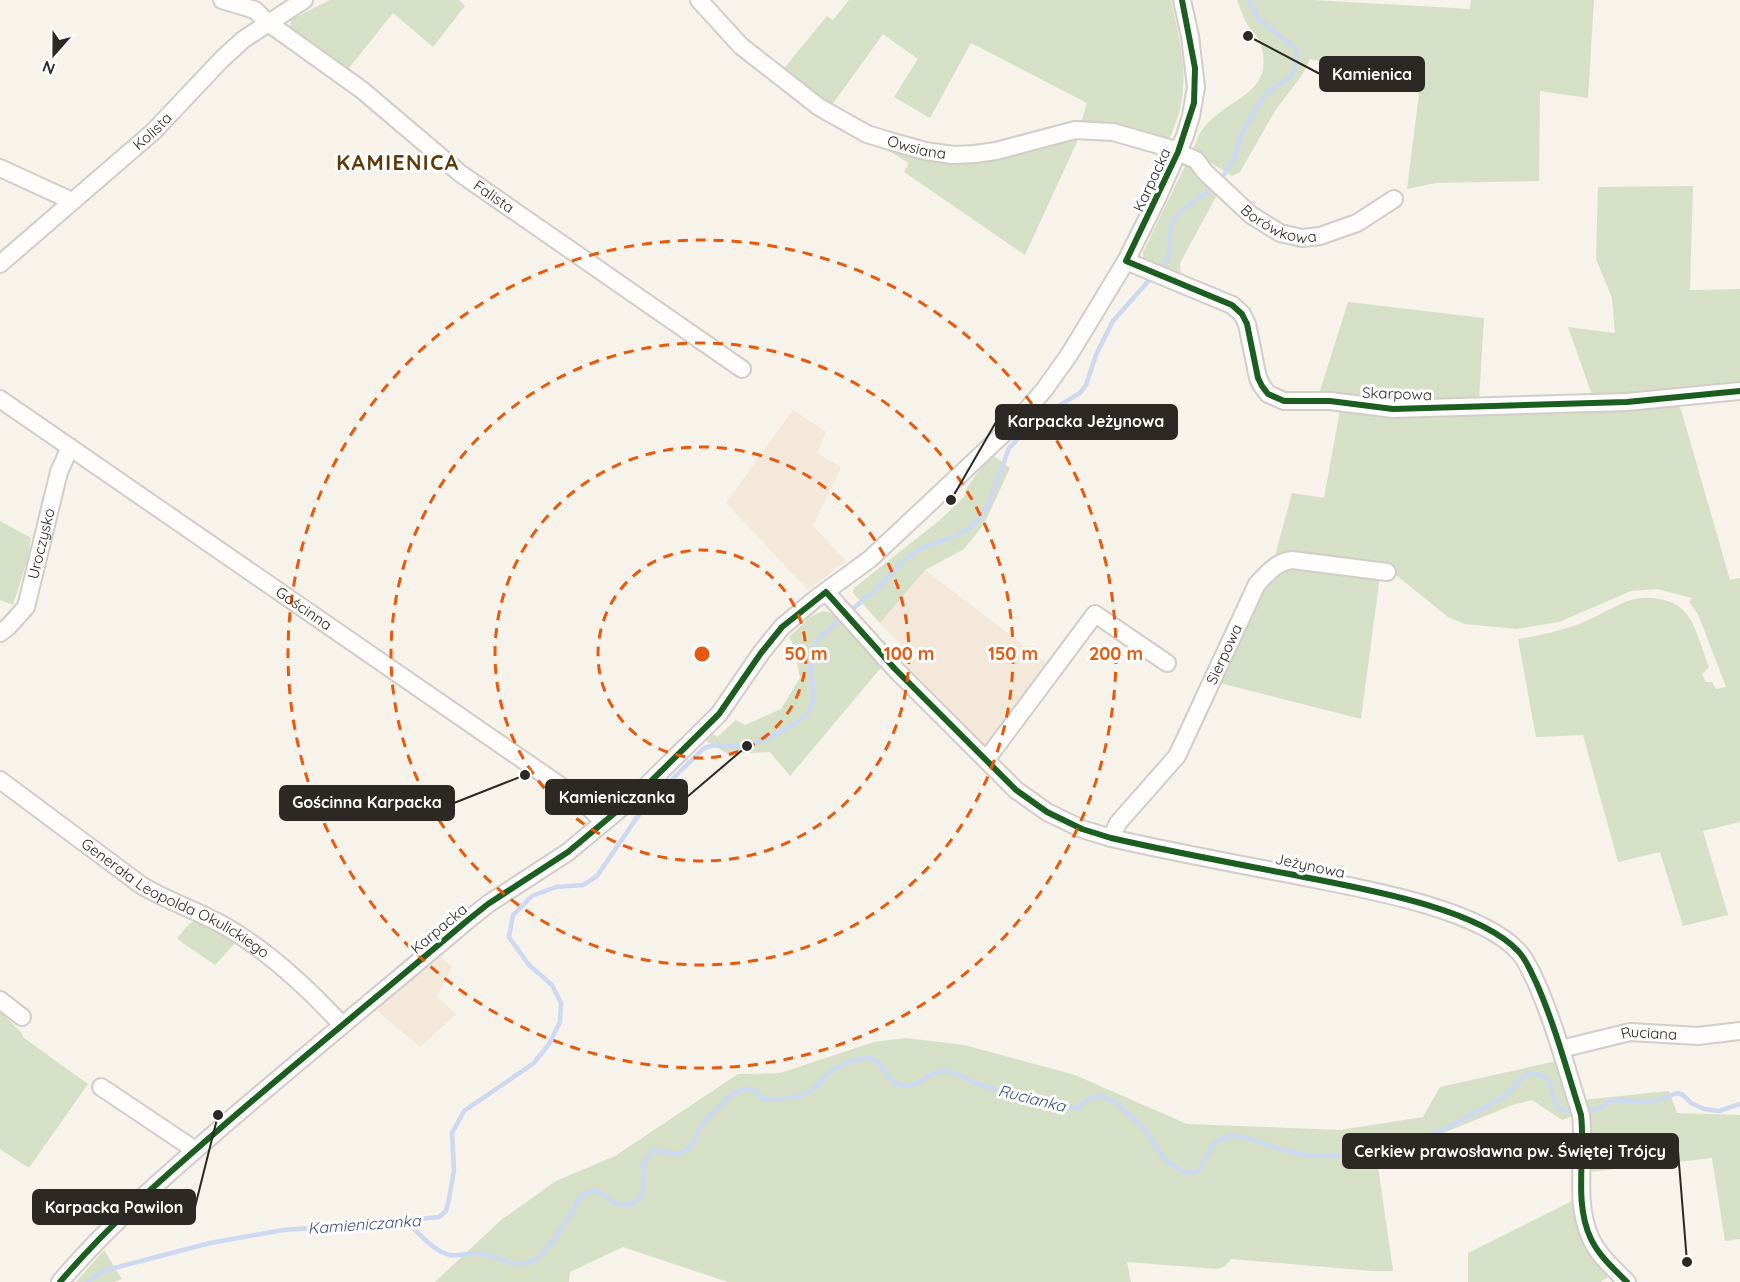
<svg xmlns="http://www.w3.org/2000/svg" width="1740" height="1282" viewBox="0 0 1740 1282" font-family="Quicksand,sans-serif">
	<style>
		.built { fill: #f3e8d9 }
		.green { fill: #d5e0c7 }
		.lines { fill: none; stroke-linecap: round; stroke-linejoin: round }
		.stream { stroke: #ccd9f1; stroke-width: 4.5 }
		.minor-casing { stroke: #d1cdc7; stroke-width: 20 }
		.minor { stroke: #fefdfc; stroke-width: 16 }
		.cycleway-casing { stroke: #fff; stroke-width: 10 }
		.cycleway { stroke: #1b5e20; stroke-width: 6 }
		.ring { fill: none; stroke: #e8590c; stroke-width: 3; stroke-dasharray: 10 8 }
		.labels { text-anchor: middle; stroke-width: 6; stroke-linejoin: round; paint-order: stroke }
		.street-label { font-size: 15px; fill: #2c2823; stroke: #fff }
		.water-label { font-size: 16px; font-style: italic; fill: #364f81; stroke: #fff }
		.district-label { font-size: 21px; font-weight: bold; letter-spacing: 1.5px; fill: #5f3808; stroke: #fff }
		.centre { fill: #e8590c; stroke: #fff; stroke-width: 3 }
		.ring-label { font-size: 18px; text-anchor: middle; font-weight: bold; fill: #e8590c; stroke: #fff; stroke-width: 6; stroke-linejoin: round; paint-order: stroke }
		.leader { fill: none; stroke: #2c2823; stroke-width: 2 }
		.callout-dot { fill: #2c2823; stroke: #fff; stroke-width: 2 }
		.callout { fill: #2c2823; stroke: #2c2823; stroke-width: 2 }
		.callout-label { font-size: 16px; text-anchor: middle; font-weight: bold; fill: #fff }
	</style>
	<rect width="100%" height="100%" fill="#f7f2ea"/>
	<!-- built -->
	<path class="built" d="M793 410 826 432 817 453 841 467 813 526 846 561 808 590 726 503Z
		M925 570 1052 667 984 749 902 663 904 660 896 652 900 643 880 623Z
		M441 957 452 967 437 997 456 1014 420 1047 375 1009Z"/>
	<!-- green -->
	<path class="green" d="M330 0H459L465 6 433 47 393 13 345 73 291 30C289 24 291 19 296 15L298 16Z
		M849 0H1171C1177 28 1186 60 1183 89 1182 108 1175 125 1168 143L1080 126 1087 103 971 43 930 118 894 97 918 59 883 34 829 109 781 72 827 16 833 20Z
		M1237 0H1314L1470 9 1471 0H1594L1588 98 1540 91 1539 181 1436 183 1407 189 1419 94 1409 81 1310 59 1302 75 1275 111 1240 172 1232 176 1192 151C1195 144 1198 136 1202 130 1224 98 1276 96 1261 45 1258 35 1250 30 1246 22 1242 15 1240 7 1237 0Z
		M1081 133 1025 255 904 172 909 163 876 143 929 156Z
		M1187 162 1217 195 1180 263 1181 277 1143 261V252Z
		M1693 186 1690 290 1740 289V386L1596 397 1591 392 1568 327 1615 333 1612 298 1596 259 1598 187Z
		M1348 302 1484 318 1479 401 1391 400 1319 394Z
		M1680 406 1730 580 1740 578V822L1703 831 1728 915 1683 926 1660 852 1618 862 1583 735 1536 737 1518 639C1537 636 1557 632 1576 625 1593 619 1608 609 1625 602 1643 594 1672 597 1685 612 1696 624 1703 652 1709 667L1702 674 1706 682H1712L1716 689 1726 687 1698 614 1689 602 1692 598 1657 589 1631 591 1559 622 1517 629 1465 624 1448 617 1391 571 1273 563 1292 493 1324 498 1340 410 1367 414 1401 416Z
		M994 456 1010 468 984 524 964 549 925 570 880 623 853 593 854 588 940 520 967 494 965 491 979 470Z
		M0 521 31 538 28 558 13 605 0 600Z
		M1281 565 1380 576 1361 719 1216 682 1260 586Z
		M823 611 836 614 884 664 790 776 770 752 728 754 706 741 713 734 717 737 736 720 745 725 781 709 800 678 793 644 789 637 810 617Z
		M202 919 238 940 215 965 177 939C185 929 189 920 202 919Z
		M0 1012 21 1032 24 1038 88 1084 29 1168 0 1149Z
		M906 1038 964 1045 1075 1075 1187 1124 1340 1130 1423 1117 1440 1087 1557 1061 1574 1116 1562 1120 1532 1100 1512 1105 1377 1160 1393 1271H1372L1231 1259 1225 1266 1218 1269 1127 1262 1131 1282H728L623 1247 570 1272 569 1282H435L501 1220 556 1181 615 1156 738 1074 780 1073 874 1042Z
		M1669 1091 1677 1113 1740 1115V1239L1725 1241 1712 1158 1589 1172 1582 1100Z
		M1576 1199 1610 1276 1600 1282H1468V1253Z
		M104 1250 122 1279 114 1282H76Z"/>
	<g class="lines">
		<!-- stream -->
		<path class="stream" d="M1220 181 1235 157 1240 136 1259 103 1269 91 1290 77 1296 66 1297 50 1258 18 1249 0
			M1158 271C1179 250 1164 245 1172 224 1176 210 1203 197 1214 187
			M849 612 880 586 903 561 922 548 955 536 968 529 979 519 988 506 1009 448 1036 420 1080 393 1086 385 1096 355 1113 321 1152 277
			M1582 1107 1595 1110 1612 1100 1652 1102 1677 1093 1683 1095 1691 1103 1704 1109 1719 1111 1740 1104
			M406 1221C419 1233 433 1251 450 1255 461 1257 472 1251 483 1254 496 1256 509 1265 523 1264 544 1263 572 1213 581 1195L597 1190 616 1204 631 1205 643 1194 644 1164 652 1150 678 1154 690 1148 703 1123 731 1095 743 1089H753L764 1099C779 1099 795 1099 809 1092 815 1089 820 1082 826 1076 834 1068 855 1058 867 1058 885 1058 884 1082 901 1085 920 1090 928 1069 947 1071 957 1072 970 1081 981 1085 1001 1092 1023 1092 1044 1098 1059 1102 1060 1108 1078 1108L1088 1099 1100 1096 1116 1102 1147 1132 1163 1158 1184 1173 1198 1172 1214 1143 1229 1136 1245 1137 1282 1150 1306 1155 1336 1156 1358 1154 1373 1145 1386 1146 1416 1140 1447 1128 1504 1097 1528 1073C1555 1073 1549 1090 1558 1108L1568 1111 1574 1109
			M88 1282 103 1271 210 1243 283 1230 358 1225 439 1217 446 1211 449 1199 454 1170 452 1133 464 1111 534 1063 549 1044 560 1022 561 1003 552 985 529 965 509 937 513 915 532 896 556 887 583 885 597 876 638 816 661 790 703 749C715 742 731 748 744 746 764 742 788 729 803 718 824 702 805 673 812 652 817 637 831 627 843 617"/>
		<defs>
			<g id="minor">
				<path id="s1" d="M222 0 255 10 267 22 362 90 461 174 742 369"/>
				<path id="s2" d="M699 0 741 46 819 107 867 134 893 142 925 151 953 155 975 154 996 151 1075 130 1113 132 1169 148 1196 160 1205 172 1251 215 1280 233 1302 238 1320 236 1357 223 1394 199"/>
				<path d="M0 168 72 201"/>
				<path d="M1126 261 1232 305 1242 314 1247 324 1258 378 1262 386 1268 394 1284 401H1330L1393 409 1627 402 1740 391"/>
				<path id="s3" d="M0 264 154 131 222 59 244 39 304 0"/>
				<path id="s4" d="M0 399 581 800 604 822"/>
				<path d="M826 592 895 669 1016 790 1047 812 1082 829 1111 838C1168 851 1226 862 1284 873 1346 886 1475 905 1518 951 1526 959 1531 972 1536 982 1555 1025 1567 1071 1581 1115 1586 1155 1573 1201 1591 1239 1599 1256 1614 1269 1627 1282"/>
				<path id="s5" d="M0 633 8 627 26 607 59 472 70 447"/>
				<path d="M986 760 1095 614 1167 663"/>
				<path id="s6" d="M0 780 141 885C167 901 196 910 223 925 267 950 308 988 342 1025"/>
				<path id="s7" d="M1111 838 1118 823 1177 756 1257 584C1268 573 1276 562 1292 560L1387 572"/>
				<path d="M0 1000 22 1017"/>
				<path id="s8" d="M1561 1049 1630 1032 1698 1036 1740 1031"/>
				<path d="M101 1087 195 1150"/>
				<path d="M60 1282C112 1221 171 1171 231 1119 309 1052 389 987 468 920L488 904 568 852 640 792 719 714 761 653 782 627 814 600 870 559 1017 421 1044 390 1069 355 1126 261 1156 201 1185 136 1191 116 1196 87 1190 36 1182 0"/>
			</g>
		</defs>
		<!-- minor casing -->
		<use href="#minor" class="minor-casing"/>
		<!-- minor -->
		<use href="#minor" class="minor"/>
		<defs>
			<path id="cycleway" d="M1182 0 1195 68 1194 103 1178 152 1126 261 1232 305 1242 314 1247 324 1258 378 1262 386 1268 394 1284 401H1330L1393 409 1627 402 1740 391
				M60 1282C112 1221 171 1171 231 1119 309 1052 389 987 468 920L488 904 568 852 640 792 719 714 761 653 782 627 826 592 895 669 1016 790 1047 812 1082 829 1111 838C1168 851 1226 862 1284 873 1346 886 1475 905 1518 951 1526 959 1531 972 1536 982 1555 1025 1567 1071 1581 1115 1586 1155 1573 1201 1591 1239 1599 1256 1614 1269 1627 1282"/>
		</defs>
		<!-- cycleway casing -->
		<use href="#cycleway" class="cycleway-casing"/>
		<!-- cycleway -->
		<use href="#cycleway" class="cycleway"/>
	</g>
	<!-- distance rings -->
	<g class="ring">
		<circle cx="702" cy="654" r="104"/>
		<circle cx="702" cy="654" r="207"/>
		<circle cx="702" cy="654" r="311"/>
		<circle cx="702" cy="654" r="414"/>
	</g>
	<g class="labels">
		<!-- street labels -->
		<g class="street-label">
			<text dy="5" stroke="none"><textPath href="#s3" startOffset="202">Kolista</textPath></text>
			<text dy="5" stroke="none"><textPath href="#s2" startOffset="268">Owsiana</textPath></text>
			<text transform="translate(1152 180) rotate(-65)" y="5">Karpacka</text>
			<text dy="5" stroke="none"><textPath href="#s1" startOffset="338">Falista</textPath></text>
			<text dy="5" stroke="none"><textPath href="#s2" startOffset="664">Borówkowa</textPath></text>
			<text transform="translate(1397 394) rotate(2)" y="5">Skarpowa</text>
			<text dy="5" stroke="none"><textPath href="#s5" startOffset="102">Uroczysko</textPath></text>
			<text dy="5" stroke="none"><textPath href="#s4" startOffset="369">Gościnna</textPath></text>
			<text dy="5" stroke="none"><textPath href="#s7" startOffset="218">Sierpowa</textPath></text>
			<text transform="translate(1310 866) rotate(12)" y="5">Jeżynowa</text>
			<text dy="5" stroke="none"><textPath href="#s6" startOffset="212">Generała Leopolda Okulickiego</textPath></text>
			<text transform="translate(439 929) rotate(-40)" y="5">Karpacka</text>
			<text dy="5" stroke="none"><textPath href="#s8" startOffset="90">Ruciana</textPath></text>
		</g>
		<!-- water labels -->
		<g class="water-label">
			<text transform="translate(1032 1098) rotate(14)" y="6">Rucianka</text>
			<text transform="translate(364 1224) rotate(-4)" y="6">Kamieniczanka</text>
		</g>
		<!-- district labels -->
		<g class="district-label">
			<text x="398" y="170">KAMIENICA</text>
		</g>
	</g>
	<circle cx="702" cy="654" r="9" class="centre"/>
	<g class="ring-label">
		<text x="806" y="660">50 m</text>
		<text x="909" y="660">100 m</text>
		<text x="1013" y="660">150 m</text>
		<text x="1116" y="660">200 m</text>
	</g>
	<!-- callouts -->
	<path class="leader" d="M1248 36L1320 74M951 500L996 422M747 746L687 797M525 775L454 803M1687 1262L1678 1151M218 1115L195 1207"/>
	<g class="callout-dot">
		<circle cx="1248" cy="36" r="6"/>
		<circle cx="951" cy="500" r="6"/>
		<circle cx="747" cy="746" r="6"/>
		<circle cx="525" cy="775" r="6"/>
		<circle cx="1687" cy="1262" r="6"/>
		<circle cx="218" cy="1115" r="6"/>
	</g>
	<g class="callout">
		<rect x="1320" y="57" width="104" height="34" rx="6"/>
		<rect x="996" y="405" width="181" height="34" rx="6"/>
		<rect x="546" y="780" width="141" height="34" rx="6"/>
		<rect x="280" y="786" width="174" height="34" rx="6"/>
		<rect x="1343" y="1134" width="335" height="34" rx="6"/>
		<rect x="33" y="1190" width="162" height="34" rx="6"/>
	</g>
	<g class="callout-label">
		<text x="1372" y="80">Kamienica</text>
		<text x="1086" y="427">Karpacka Jeżynowa</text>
		<text x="617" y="803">Kamieniczanka</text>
		<text x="367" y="808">Gościnna Karpacka</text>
		<text x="1510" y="1157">Cerkiew prawosławna pw. Świętej Trójcy</text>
		<text x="114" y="1213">Karpacka Pawilon</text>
	</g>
	<!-- north arrow -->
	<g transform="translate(54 54) rotate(201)" stroke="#ffffff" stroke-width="4.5" paint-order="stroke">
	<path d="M0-4.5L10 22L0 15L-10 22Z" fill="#2c2823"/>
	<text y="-9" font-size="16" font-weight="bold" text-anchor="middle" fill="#2c2823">N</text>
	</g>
</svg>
